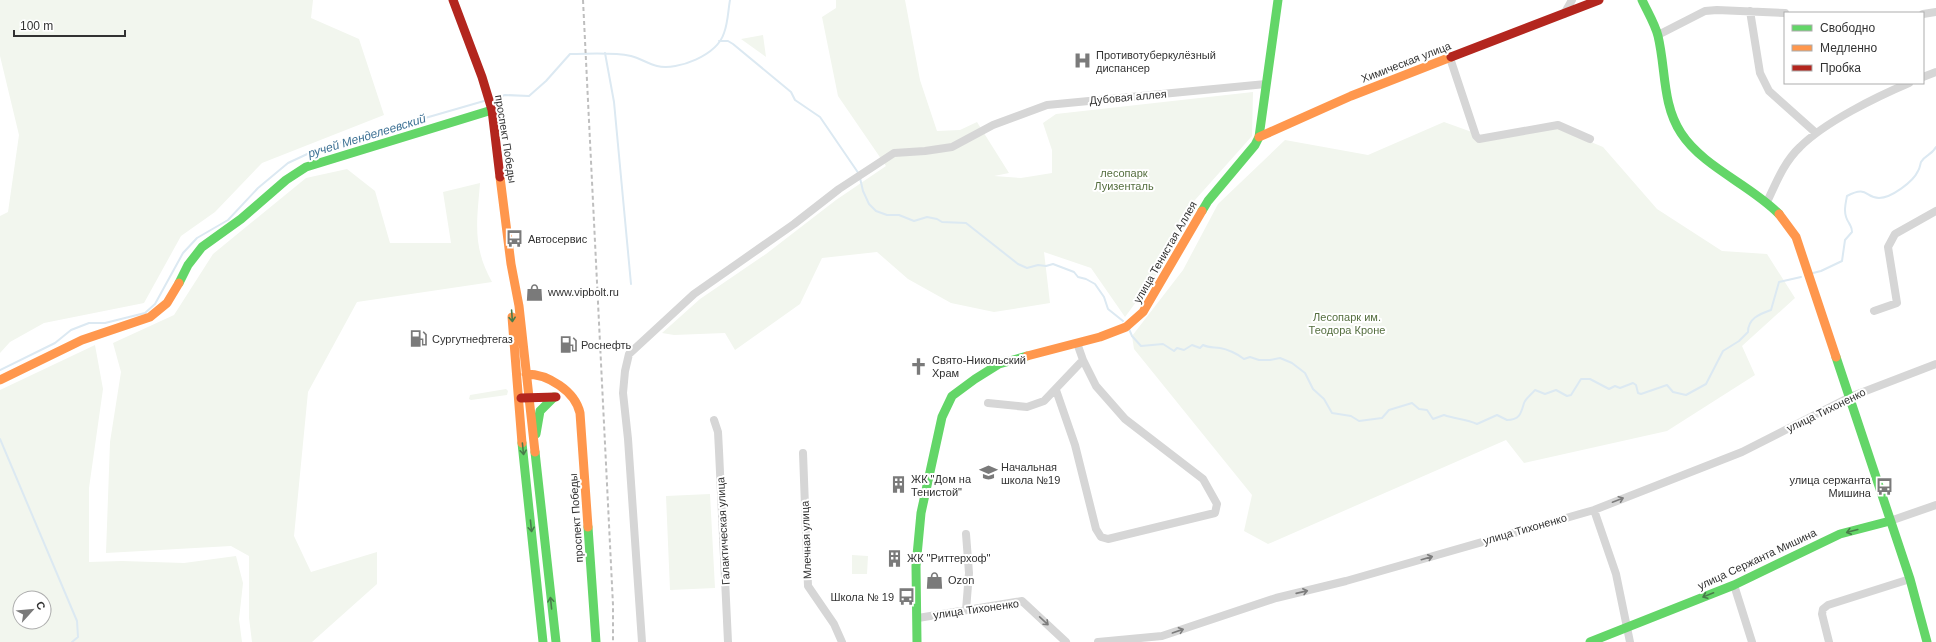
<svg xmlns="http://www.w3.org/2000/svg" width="1936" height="642" viewBox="0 0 1936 642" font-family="Helvetica,sans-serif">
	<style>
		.green { fill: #f2f6ee; fill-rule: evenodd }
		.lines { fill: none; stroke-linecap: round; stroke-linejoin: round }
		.stream { stroke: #dce9f2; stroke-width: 2 }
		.street { stroke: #d6d6d6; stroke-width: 8 }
		.fast { stroke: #63d668; stroke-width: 9 }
		.slow { stroke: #ff974d; stroke-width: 9 }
		.jam { stroke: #b3261e; stroke-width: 9 }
		.rail { stroke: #bebebe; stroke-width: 2; stroke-dasharray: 4 3; stroke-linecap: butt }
		.oneway { stroke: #487c4a }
		.oneway2 { stroke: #7c7c7c }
		.labels { text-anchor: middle; stroke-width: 4; stroke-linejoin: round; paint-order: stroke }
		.poi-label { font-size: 11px; fill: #323232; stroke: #fff; text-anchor: start }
		.street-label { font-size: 11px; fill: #323232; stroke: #fff }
		.park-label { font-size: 11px; fill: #546e3e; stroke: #fff }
		.water-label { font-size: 12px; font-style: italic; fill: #3e7295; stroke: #fff }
	</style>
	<rect width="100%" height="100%" fill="#fff"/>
	<!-- green -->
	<path class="green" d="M0 0H313L311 18 359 39 384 115 262 163 215 212 181 236 144 303 44 323 10 342 0 353V216L8 212 19 135 0 56Z
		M836 0H905L920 80 937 131 960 130 977 122 1009 173 994 176 1021 178 1052 173V150L1043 123 1056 114 1253 92 1252 136 1195 200 1156 275 1125 317 1091 268 1044 252 1050 303 994 312 951 303 908 279 877 252 822 258 800 304 735 350 725 333 674 335 662 333 700 299 766 254 836 200 886 166 838 96 822 17 836 8Z
		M763 35 766 57 741 39Z
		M1444 122 1494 140 1555 127 1603 147 1657 209 1722 251 1767 254 1795 298 1742 346 1755 375 1667 431 1524 463 1506 440 1268 544 1244 531 1252 495 1134 349 1132 336 1183 270 1218 204 1285 140 1368 155Z
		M347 169 375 191 390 243H451L443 192 480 183C477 222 472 246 492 282L357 302 308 392 294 536 311 572 377 552V584L312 642H252L249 618V556L231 546 106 553 110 442 121 372 113 343 174 315 213 254 306 178Z
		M95 345 103 389 89 488V562L122 561 184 563 236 556 243 583 239 619 242 642H0V390ZM20 598H44V622H20Z
		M506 389 508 391 507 395 471 400 469 399 470 395Z
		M710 494 715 588 670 590 666 496Z
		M852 555 868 556 867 574H852Z"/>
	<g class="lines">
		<!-- stream -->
		<path class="stream" d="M719 41H728L733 44 791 92 795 100 820 117 859 174
			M605 53 614 102 631 284
			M492 99 505 95 529 96 546 81 570 54C590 54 611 52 631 56 640 58 648 64 657 66 678 71 717 55 724 33 728 23 728 11 730 0
			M860 178 863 191 869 204 876 211 887 215H899L914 221 927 217 937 219 942 222 966 223 1018 264 1027 268 1038 265 1046 266 1053 264 1074 272 1078 277 1086 279 1095 284 1104 297 1108 309 1123 321
			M1813 273 1821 271 1842 261 1845 240 1852 232C1852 227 1851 227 1849 223 1843 214 1845 206 1847 196 1868 185 1865 198 1879 198 1891 198 1913 182 1918 171 1920 168 1920 165 1921 162 1925 155 1932 155 1936 147
			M1129 329 1132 336 1141 346 1163 344 1174 351 1177 348 1184 350 1192 345 1200 348 1203 345C1209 348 1214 347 1220 348 1227 349 1238 354 1244 359L1250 357 1259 360H1270L1280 358 1292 363 1305 373 1313 389 1324 399 1332 413 1351 416 1359 421 1382 418 1389 410 1412 403 1419 409 1427 410 1433 419 1444 415C1455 419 1466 419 1477 424L1497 415 1507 420C1520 420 1521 413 1524 403 1526 398 1532 394 1535 390L1545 394 1556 390 1567 396 1571 395 1581 379H1590L1609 389 1615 386 1620 388 1633 383 1636 385 1638 393 1641 394 1667 385 1673 392 1686 395 1706 384 1723 351 1739 341 1748 332C1748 318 1760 314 1771 310L1779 282 1801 277
			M0 370 55 343 71 330 89 323H105L145 313 155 304 183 253 197 238 228 220 258 188 288 163 318 149 484 101
			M0 439 77 621 78 637 72 642"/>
		<!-- street -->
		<path class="street" d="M1750 11 1760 73 1769 91 1816 133
			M1564 14 1572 0
			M1923 14 1936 12
			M1658 35 1705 11 1717 10 1785 13
			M1450 58 1476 136 1479 139 1558 125 1590 139
			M1923 77 1936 72
			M1767 202C1776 183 1784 162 1800 147 1825 122 1876 97 1909 83
			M1874 311 1897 303 1888 247 1895 234 1936 211
			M1056 390 1075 445 1096 529 1101 537 1108 539 1215 513 1217 504 1203 479 1125 419 1096 386 1083 360
			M988 403 1027 407 1044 401 1083 360 1077 343
			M714 420 718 432 719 451 728 642
			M803 453 808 586 834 624 842 642
			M1594 510 1616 574 1630 642
			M1890 521 1936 505
			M966 534 969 573 966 610
			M1734 585 1752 642
			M918 618 1022 601 1066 642
			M642 642 628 439 623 393 625 371 629 354 694 294 794 224 839 189 894 153 925 151 952 147 993 125 1047 105 1266 84
			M1098 642 1162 636 1276 598 1346 581 1594 510 1742 452 1850 397 1936 364
			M1829 642 1822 614 1823 609 1828 605 1910 579"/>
		<!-- fast -->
		<path class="fast" d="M1642 0C1647 11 1655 24 1658 36 1666 69 1662 104 1681 133 1703 167 1751 185 1779 214
			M1202 211 1208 201 1255 145 1259 137 1278 0
			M179 283 188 265 202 247 241 219 286 180 306 167 492 110
			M1836 357 1910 579 1927 642
			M536 434 540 411 554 397
			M522 443 543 642
			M535 452 556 642
			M588 527 596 642
			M917 642 916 566 921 513 942 417 952 396 975 379 999 364 1027 356
			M1590 642 1734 585 1840 534 1890 521"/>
		<!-- slow -->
		<path class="slow" d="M1259 137 1351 96 1451 57
			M500 177 511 264 519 306 535 452
			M1779 214 1796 237 1836 357
			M512 317 522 443
			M1027 356 1100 337 1126 327 1143 312 1202 211
			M526 374C548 374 575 391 580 413L588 527
			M0 380 82 340 150 317 167 303 179 283"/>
		<!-- jam -->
		<path class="jam" d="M453 0 482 77 492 110 500 177
			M1451 57 1599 0
			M521 398 556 397"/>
		<!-- rail -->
		<path class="rail" d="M583 0 613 605V642"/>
	</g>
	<!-- one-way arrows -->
	<defs><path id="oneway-shaft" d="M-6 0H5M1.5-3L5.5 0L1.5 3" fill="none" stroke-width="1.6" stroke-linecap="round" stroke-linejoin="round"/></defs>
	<g class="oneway">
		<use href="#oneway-shaft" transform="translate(512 316) rotate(86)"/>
		<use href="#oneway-shaft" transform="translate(523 449) rotate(84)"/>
		<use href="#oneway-shaft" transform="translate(531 526) rotate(84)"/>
		<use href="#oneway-shaft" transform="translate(1852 531) rotate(165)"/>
		<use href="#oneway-shaft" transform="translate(1708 595) rotate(158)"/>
		<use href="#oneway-shaft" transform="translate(551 603) rotate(-96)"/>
	</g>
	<g class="oneway2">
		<use href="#oneway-shaft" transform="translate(1618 500) rotate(-21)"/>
		<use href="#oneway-shaft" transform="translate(1427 558) rotate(-16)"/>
		<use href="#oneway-shaft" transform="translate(1302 592) rotate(-13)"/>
		<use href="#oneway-shaft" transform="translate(1044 621) rotate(43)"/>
		<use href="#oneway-shaft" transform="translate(1178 631) rotate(-19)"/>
	</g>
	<!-- icons -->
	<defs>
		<symbol id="hospital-bare" viewBox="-9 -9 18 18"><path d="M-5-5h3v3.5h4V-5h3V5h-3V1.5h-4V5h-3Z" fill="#7a7a7a" stroke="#fff" stroke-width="2.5" paint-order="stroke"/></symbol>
		<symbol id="bus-bare" viewBox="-9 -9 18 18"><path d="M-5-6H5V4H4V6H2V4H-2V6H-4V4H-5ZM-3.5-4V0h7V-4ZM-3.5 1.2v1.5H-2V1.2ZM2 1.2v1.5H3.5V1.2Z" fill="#7a7a7a" stroke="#fff" stroke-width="2.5" paint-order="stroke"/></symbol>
		<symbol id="shop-bare" viewBox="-9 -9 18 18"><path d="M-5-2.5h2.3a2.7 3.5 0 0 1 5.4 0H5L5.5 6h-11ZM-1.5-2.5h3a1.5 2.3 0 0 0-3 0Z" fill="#7a7a7a" stroke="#fff" stroke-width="2.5" paint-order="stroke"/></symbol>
		<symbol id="fuel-bare" viewBox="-9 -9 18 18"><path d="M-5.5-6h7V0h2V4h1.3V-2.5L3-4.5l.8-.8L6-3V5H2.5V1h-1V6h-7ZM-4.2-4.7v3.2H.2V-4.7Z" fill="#7a7a7a" stroke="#fff" stroke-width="2.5" paint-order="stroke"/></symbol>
		<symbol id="church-bare" viewBox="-9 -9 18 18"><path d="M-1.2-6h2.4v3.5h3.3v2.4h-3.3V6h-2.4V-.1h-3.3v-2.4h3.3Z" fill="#7a7a7a" stroke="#fff" stroke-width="2.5" paint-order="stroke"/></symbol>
		<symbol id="school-bare" viewBox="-9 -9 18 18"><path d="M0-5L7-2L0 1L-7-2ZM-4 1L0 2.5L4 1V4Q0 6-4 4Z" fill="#7a7a7a" stroke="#fff" stroke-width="2.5" paint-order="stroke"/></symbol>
		<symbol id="building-bare" viewBox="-9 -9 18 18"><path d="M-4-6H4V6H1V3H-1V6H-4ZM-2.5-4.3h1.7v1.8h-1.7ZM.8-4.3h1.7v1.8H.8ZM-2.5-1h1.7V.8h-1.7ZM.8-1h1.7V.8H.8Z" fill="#7a7a7a" stroke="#fff" stroke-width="2.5" paint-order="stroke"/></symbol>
	</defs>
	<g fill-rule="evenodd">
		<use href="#hospital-bare" x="1070" y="48" width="25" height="25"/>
		<use href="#bus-bare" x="502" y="226" width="25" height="25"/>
		<use href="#shop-bare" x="522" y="280" width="25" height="25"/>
		<use href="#fuel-bare" x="406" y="326" width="25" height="25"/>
		<use href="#fuel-bare" x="556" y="332" width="25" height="25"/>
		<use href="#church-bare" x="906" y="354" width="25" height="25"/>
		<use href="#school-bare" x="976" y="460" width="25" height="25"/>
		<use href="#building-bare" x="886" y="472" width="25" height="25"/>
		<use href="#bus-bare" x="1872" y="474" width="25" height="25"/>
		<use href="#building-bare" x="882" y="546" width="25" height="25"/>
		<use href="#shop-bare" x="922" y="568" width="25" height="25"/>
		<use href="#bus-bare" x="894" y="584" width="25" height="25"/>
	</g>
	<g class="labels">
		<!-- poi labels -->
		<g class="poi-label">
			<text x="1096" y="59">Противотуберкулёзный<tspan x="1096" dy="13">диспансер</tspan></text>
			<text x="528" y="243">Автосервис</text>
			<text x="548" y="296">www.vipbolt.ru</text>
			<text x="432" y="343">Сургутнефтегаз</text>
			<text x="581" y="349">Роснефть</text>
			<text x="932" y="364">Свято-Никольский<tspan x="932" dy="13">Храм</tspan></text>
			<text x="1001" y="471">Начальная<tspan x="1001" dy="13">школа №19</tspan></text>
			<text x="911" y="483">ЖК "Дом на<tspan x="911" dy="13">Тенистой"</tspan></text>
			<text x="1871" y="484" text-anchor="end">улица cержанта<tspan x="1871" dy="13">Мишина</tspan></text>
			<text x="907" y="562">ЖК "Риттерхоф"</text>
			<text x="948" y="584">Ozon</text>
			<text x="894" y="601" text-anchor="end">Школа № 19</text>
		</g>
		<!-- street labels -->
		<g class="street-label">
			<text transform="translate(1406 62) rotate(-21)" y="4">Химическая улица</text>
			<text transform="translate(1128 97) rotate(-5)" y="4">Дубовая аллея</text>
			<text transform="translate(506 139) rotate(81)" y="4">проспект Победы</text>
			<text transform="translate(1165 252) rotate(-60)" y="4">улица Тенистая Аллея</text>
			<text transform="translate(1826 410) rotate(-26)" y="4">улица Тихоненко</text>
			<text transform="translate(576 518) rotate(-94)" y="4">проспект Победы</text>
			<text transform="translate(1525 529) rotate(-16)" y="4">улица Тихоненко</text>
			<text transform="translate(723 531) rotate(-93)" y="4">Галактическая улица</text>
			<text transform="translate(806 540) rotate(-92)" y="4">Млечная улица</text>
			<text transform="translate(1757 559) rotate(-25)" y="4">улица Сержанта Мишина</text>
			<text transform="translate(976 609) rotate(-8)" y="4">улица Тихоненко</text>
		</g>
		<!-- park labels -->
		<g class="park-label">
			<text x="1124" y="177">лесопарк<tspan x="1124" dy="13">Луизенталь</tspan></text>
			<text x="1347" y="321">Лесопарк им.<tspan x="1347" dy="13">Теодора Кроне</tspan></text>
		</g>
		<!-- water labels -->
		<g class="water-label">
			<text transform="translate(367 136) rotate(-17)" y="4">ручей Менделеевский</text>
		</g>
	</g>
	<!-- legend -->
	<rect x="1784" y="12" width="140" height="72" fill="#ffffff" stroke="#adadad"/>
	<rect x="1792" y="25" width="20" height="6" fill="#63d668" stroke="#adadad"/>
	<text x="1820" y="32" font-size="12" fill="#323232">Свободно</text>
	<rect x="1792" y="45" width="20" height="6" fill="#ff974d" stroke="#adadad"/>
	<text x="1820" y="52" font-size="12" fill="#323232">Медленно</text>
	<rect x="1792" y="65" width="20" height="6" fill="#b3261e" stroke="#adadad"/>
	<text x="1820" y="72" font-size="12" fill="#323232">Пробка</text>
	<!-- north arrow -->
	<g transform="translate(32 610) rotate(63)"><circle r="19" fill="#ffffff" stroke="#adadad"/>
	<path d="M0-3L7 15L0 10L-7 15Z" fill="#7a7a7a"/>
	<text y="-6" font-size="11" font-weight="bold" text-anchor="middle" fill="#323232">С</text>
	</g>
	<!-- scale -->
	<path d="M14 30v6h111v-6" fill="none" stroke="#323232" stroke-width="2"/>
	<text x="20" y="30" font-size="12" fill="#323232" stroke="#ffffff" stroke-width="3" paint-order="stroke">100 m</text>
</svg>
